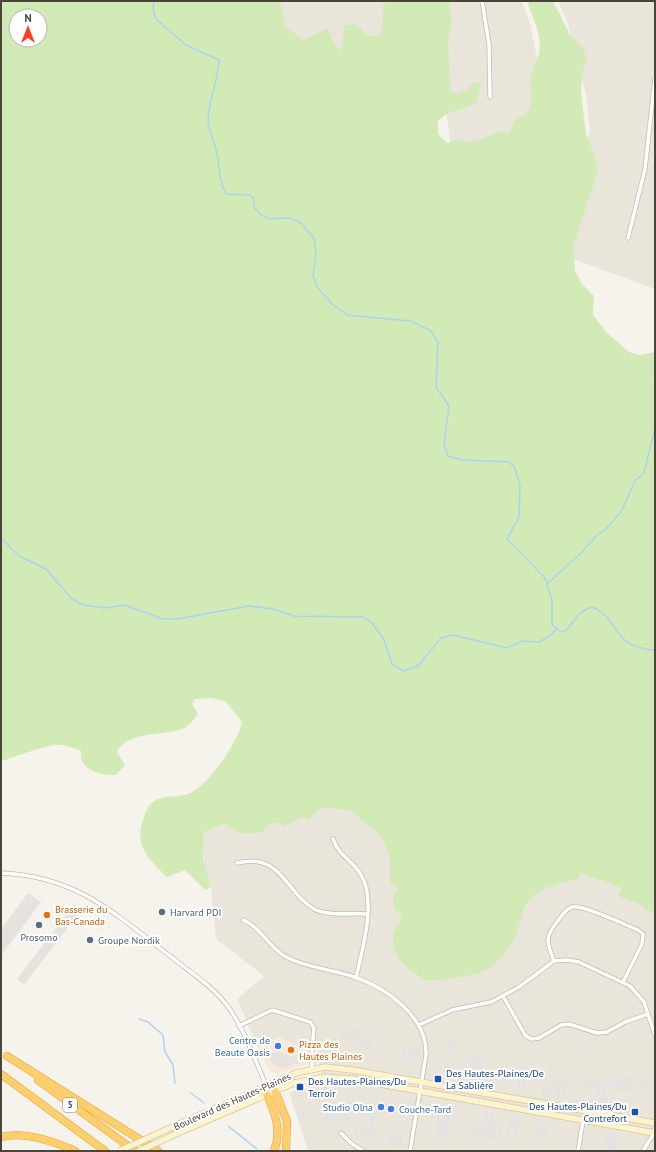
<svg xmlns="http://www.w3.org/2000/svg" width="656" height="1152" viewBox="0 0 656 1152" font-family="'PT Sans',sans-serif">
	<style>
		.residential { fill: #eae5da }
		.commercial { fill: #f7ead8 }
		.green { fill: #d2eab5; fill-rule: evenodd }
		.parking { fill: #e5e3e0 }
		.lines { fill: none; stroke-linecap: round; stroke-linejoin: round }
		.stream { stroke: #a9d4f2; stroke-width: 1.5 }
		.street-casing { stroke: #c2bbae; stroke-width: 5 }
		.secondary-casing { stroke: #d6c79b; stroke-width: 7 }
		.highway-casing { stroke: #e0a43c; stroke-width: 8 }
		.street { stroke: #fff; stroke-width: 3.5 }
		.secondary { stroke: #fff3cd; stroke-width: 5.5 }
		.highway { stroke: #ffcf6e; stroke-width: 7 }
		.secondary-bridge-casing { stroke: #d6c79b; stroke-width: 7; stroke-linecap: butt }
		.secondary-bridge { stroke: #fff3cd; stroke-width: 5.5 }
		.service-dot { fill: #5c6f8a; stroke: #fff; stroke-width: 1.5 }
		.food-dot { fill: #e8710a; stroke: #fff; stroke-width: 1.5 }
		.shop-dot { fill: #3f7fe0; stroke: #fff; stroke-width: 1.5 }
		.transit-dot { fill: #1a4fb4; stroke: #fff; stroke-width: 1.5 }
		.labels { text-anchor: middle; stroke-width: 4; stroke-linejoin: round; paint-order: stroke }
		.shield { fill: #fff; stroke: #817c74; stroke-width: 1 }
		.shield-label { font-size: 9px; font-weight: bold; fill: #4b4439 }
		.food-label { font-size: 10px; fill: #c56008; stroke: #fff; text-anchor: start }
		.service-label { font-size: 10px; fill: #4e5e75; stroke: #fff; text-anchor: start }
		.shop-label { font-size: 10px; fill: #366cbe; stroke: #fff; text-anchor: end }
		.transit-label { font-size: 10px; fill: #164399; stroke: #fff; text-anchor: start }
		.street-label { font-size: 10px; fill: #4b4439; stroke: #fff }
	</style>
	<rect width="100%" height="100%" fill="#f6f3ec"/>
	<!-- residential -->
	<path class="residential" d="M272 1H393L378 50 355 57 308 43 284 28Z
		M430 1H522L531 27 539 70 523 148 452 152Z
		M558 1H655V289L565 256 590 131 586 95 567 21Z
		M327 808 350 810 382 837 462 975 483 971 492 967 515 938 520 916 530 900 541 890 556 884 578 879 581 873 621 888 619 895 655 909V1151H308L289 1092 323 1084 317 1050H308L279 1037 258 1047 237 999 264 976 216 939 211 887 205 870 203 847 204 832 225 824 237 832 271 823H278L283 827 292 821Z"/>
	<!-- commercial -->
	<path class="commercial" d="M279 1037 308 1050 306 1065 278 1074 270 1072 258 1047Z"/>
	<!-- green -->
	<path class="green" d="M1 1H280L285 27 304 40 328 28 334 43 341 51 344 26 354 24 369 36 378 37C380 33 382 29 383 25 384 16 379 7 388 1H449L452 21 448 39 450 91 458 94 468 89 473 82 481 84 476 103 445 115 438 121V134L447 143 456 140 467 142 479 140 500 131 509 133C513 128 512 122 517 117H522C539 104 526 86 532 71 535 61 540 58 540 45 539 30 532 15 527 1H553L570 35 583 48 587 59 582 73 581 93 586 134 592 149 598 171 573 247 575 271 582 284 594 296 593 315 607 333 629 352 640 355 655 352V376L653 379 655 381V913L646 910 640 904 618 896 621 888 581 873 578 879C561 883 543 886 531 899 520 911 521 925 515 938 512 944 497 963 492 967 483 975 436 982 424 980 405 966 389 957 394 931 395 927 400 922 402 918L393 906V895L399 889 390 883V857L382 837 350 810 327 808 317 811 308 820 302 817 283 827 278 823H271L263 832 250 834 237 832 225 824 204 832 203 859 211 887 205 890 185 870 167 877C149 859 134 847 143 820 145 814 147 806 153 802 164 794 177 798 188 794 209 785 237 744 242 722L225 701 212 698 195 699 192 704 198 714C193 720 189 726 182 729 164 736 126 731 117 752L125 765 116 775C101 776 78 770 81 751 75 749 69 746 63 745 47 743 18 757 1 761ZM16 16H40V40H16Z"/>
	<!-- parking -->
	<path class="parking" d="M28 893 41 902 1 956V929Z
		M74 904 82 909 24 985 17 979Z
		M342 1027 360 1030V1035L374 1037 371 1049 358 1046V1042L340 1039Z
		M455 1039 457 1055H449L447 1041Z
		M403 1046 419 1049 418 1061 401 1058Z
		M277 1051 288 1055 287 1058 299 1054 302 1062 284 1068 272 1064 269 1055Z
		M481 1054 484 1076 485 1085 473 1083 471 1057Z
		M447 1062 454 1064 451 1080 444 1079Z
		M518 1064 528 1068 524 1091H516L520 1070 515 1068Z
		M611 1075 633 1079 630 1091 614 1088V1085L607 1087 604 1101 608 1102 606 1107 595 1105 597 1089 583 1086 585 1079 608 1082Z
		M639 1075 651 1076 650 1088 637 1087Z
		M557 1078 568 1081 565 1100 553 1097Z
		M543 1082 554 1084 552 1098 540 1095Z
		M350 1100 354 1108 349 1109 351 1121 338 1118 336 1105Z
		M440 1103 452 1105 446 1138 435 1135Z
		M299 1107 309 1109 303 1120 298 1118Z
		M328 1111 337 1116 331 1125 323 1120Z
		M485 1111 494 1113 492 1126 503 1128 501 1139 468 1134 470 1122 483 1124Z
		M369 1112 377 1113 374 1128 378 1129 377 1135H373L371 1142 364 1140Z
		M510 1115 521 1118 517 1137 506 1135Z
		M538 1121 549 1123 546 1141 534 1139Z
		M355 1125 364 1127 363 1138 355 1137Z
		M390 1132 404 1134 402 1146 388 1144Z
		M606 1132 619 1134 616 1151H603Z"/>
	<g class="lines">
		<!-- stream -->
		<path class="stream" d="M154 1 153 9 156 19 186 45 219 60C218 81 209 99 208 120 208 129 214 140 216 150 221 167 217 177 226 194L250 195 254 199V207L261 215 270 219 288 218 299 221 314 238 316 255 313 276 318 288 332 304 347 315 411 321 431 331 438 342 436 387 449 406 444 445 448 456 462 460 509 462 515 468 520 486 519 517 507 539 545 578 552 599V625L561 632 565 631C576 621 575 612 592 607 621 618 610 648 655 650
			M1 538 19 556 46 569 71 598 83 605 105 608 124 605 163 619H177L249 606 273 609 294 616 363 617 372 623 383 638 392 664 404 671 419 665 441 638 453 635 507 648 522 641 539 642 550 636 557 628
			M547 584 582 552 596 536 606 529 621 512 635 481 644 473 655 428
			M139 1019 148 1022 163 1035 165 1052 173 1065 175 1083
			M191 1093 204 1103
			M228 1126 257 1149"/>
		<defs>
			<path id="street" d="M482 1 489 44 490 97
				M628 238 645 169 655 78
				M333 839C339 857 353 860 361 875 377 900 362 951 356 978
				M237 863C283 852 285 894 316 910 329 916 353 913 368 914
				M1 873C76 876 114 913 170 956 190 972 214 987 229 1008 245 1031 255 1060 266 1085L267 1095
				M243 920C261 927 269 948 286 957 309 969 334 969 357 978 388 989 428 1018 426 1055L410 1151
				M554 961C547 943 544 938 557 922 561 917 565 909 572 907 582 904 626 925 638 930L643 934 642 944 623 982
				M503 996 525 1035 531 1039 539 1038 561 1025 569 1024 597 1033 607 1032 625 1022 648 1014
				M419 1025 452 1010 491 1002 519 987 554 961 567 960 579 962 630 986 644 1002 655 1035
				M239 1026 272 1010 310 1022 314 1028 312 1048V1069
				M341 1133 351 1143 363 1151
				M578 1151 583 1121
				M643 1151 654 1133 655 1127"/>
			<path id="secondary" d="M170 1128 296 1073 325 1067 352 1070 655 1123
				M178 1133 294 1083 324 1077 352 1079 655 1133"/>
			<path id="highway" d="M7 1056 158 1151
				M1 1074 105 1151
				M38 1080 135 1151
				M275 1091 287 1121 286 1151
				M267 1095C275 1113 282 1131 274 1151
				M1 1137C25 1131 53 1141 75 1151"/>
		</defs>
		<!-- street casing -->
		<use href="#street" class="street-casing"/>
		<!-- secondary casing -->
		<use href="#secondary" class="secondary-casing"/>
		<!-- highway casing -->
		<use href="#highway" class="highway-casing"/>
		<!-- street -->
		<use href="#street" class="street"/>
		<!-- secondary -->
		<use href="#secondary" class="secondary"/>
		<!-- highway -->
		<use href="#highway" class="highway"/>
		<defs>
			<path id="secondary-bridge" d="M119 1151 170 1128
				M139 1151 178 1133"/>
		</defs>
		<!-- secondary-bridge casing -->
		<use href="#secondary-bridge" class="secondary-bridge-casing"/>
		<!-- secondary-bridge -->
		<use href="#secondary-bridge" class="secondary-bridge"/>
	</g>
	<!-- markers -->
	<g class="service-dot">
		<circle cx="162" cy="912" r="4"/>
		<circle cx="39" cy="925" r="4"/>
		<circle cx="90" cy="940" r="4"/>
	</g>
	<g class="food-dot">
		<circle cx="47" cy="915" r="4"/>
		<circle cx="291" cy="1050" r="4"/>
	</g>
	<g class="shop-dot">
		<circle cx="278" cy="1046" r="4"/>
		<circle cx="381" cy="1107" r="4"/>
		<circle cx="391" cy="1109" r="4"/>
	</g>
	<g class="transit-dot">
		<rect x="434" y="1075" width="8" height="8" rx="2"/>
		<rect x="296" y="1083" width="8" height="8" rx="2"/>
		<rect x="631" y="1108" width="8" height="8" rx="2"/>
	</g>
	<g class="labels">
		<!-- shield labels -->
		<rect class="shield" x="63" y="1098" width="14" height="14" rx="3"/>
		<g class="shield-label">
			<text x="70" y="1108">5</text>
		</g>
		<!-- food labels -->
		<g class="food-label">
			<text x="55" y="913">Brasserie du<tspan x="55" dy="12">Bas-Canada</tspan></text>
			<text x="299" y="1048">Pizza des<tspan x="299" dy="12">Hautes Plaines</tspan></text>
		</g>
		<!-- service labels -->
		<g class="service-label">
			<text x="170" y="916">Harvard PDI</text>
			<text x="39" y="941" text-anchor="middle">Prosomo</text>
			<text x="98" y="944">Groupe Nordik</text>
		</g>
		<!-- shop labels -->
		<g class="shop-label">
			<text x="270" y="1044">Centre de<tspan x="270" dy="12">Beaute Oasis</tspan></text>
			<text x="373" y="1111">Studio Olna</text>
			<text x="399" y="1113" text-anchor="start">Couche-Tard</text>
		</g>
		<!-- transit labels -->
		<g class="transit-label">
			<text x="446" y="1077">Des Hautes-Plaines/De<tspan x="446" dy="12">La Sablière</tspan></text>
			<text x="308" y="1085">Des Hautes-Plaines/Du<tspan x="308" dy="12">Terroir</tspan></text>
			<text x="627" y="1110" text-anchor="end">Des Hautes-Plaines/Du<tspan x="627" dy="12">Contrefort</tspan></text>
		</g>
		<!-- street labels -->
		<g class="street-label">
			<text transform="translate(232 1101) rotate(-24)" y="4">Boulevard des Hautes-Plaines</text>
		</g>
	</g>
	<!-- border -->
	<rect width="656" height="1152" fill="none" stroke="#4b4439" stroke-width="4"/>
	<!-- north arrow -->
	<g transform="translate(28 28)"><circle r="19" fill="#ffffff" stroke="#b7b4b0"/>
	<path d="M0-3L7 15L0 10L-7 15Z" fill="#fc3f1d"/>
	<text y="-6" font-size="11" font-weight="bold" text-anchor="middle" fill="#4b4439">N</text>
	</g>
</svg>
